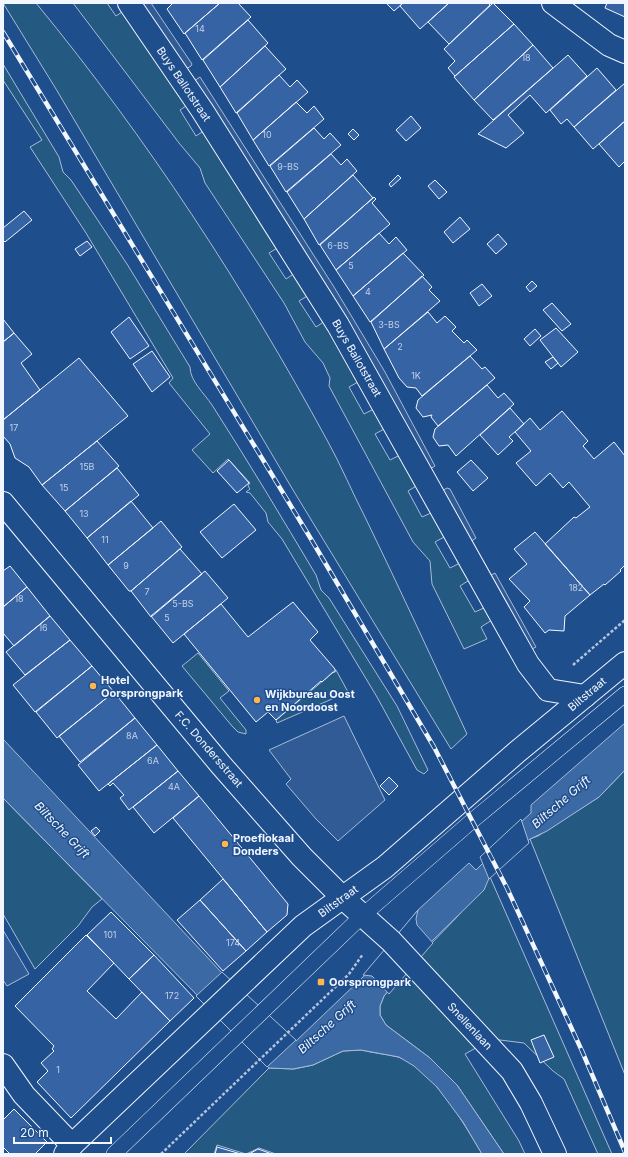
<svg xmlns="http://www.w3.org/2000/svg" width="628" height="1157" viewBox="0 0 628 1157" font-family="Inter,sans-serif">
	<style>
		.green { fill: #245a82; stroke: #a8bbd7 }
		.parking { fill: #305b95; stroke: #a8bbd7 }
		.water { fill: #3b69a3; stroke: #a8bbd7 }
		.pier { fill: #1f4e8c; stroke: #a8bbd7 }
		.building { fill: #3563a3; stroke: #f2f6ff }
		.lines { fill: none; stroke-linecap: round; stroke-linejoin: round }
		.service-casing { stroke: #f2f6ff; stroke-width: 16 }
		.minor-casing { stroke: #f2f6ff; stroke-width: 24 }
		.tertiary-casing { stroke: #f2f6ff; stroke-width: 24 }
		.path { stroke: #b3c4dc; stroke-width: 2.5; stroke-dasharray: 3 2; stroke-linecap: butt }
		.service { stroke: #1f4e8c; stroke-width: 15 }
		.minor { stroke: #1f4e8c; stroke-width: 22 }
		.tertiary { stroke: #1f4e8c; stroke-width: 22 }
		.rail-casing { stroke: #f2f6ff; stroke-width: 4.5 }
		.rail { stroke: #1f4e8c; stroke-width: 3; stroke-dasharray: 9; stroke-linecap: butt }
		.poi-dot { fill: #ffb74d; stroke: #1f4e8c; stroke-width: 1.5 }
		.labels { text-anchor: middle; stroke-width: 3; stroke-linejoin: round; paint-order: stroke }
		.number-label { font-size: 9px; fill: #c3d1e8 }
		.street-label { font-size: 11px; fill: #f2f6ff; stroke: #1f4e8c }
		.poi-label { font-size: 11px; font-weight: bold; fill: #f2f6ff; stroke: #1f4e8c; text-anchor: start }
		.water-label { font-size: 12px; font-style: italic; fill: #f2f6ff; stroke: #1f4e8c }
	</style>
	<rect width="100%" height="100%" fill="#1f4e8c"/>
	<!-- green -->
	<path class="green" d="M3 3H36C147 138 244 287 327 440 341 465 352 492 365 517 400 589 433 661 467 734L451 749 293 490 56 89Z
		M73 3H107L116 16 125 10 189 104 180 110 196 136 205 130 279 247 269 253 286 279 295 273 309 295 299 301 316 327 325 321 360 381 349 387 364 414 374 409 386 428 375 434 390 460 400 455 418 485 408 491 422 517 433 512 446 536 435 542 450 568 460 563 471 579 460 586 475 612 486 607 492 620 481 627 487 639 464 649 432 584 430 561 413 542 329 386 330 378 323 363 305 342 284 303 205 183 200 168 179 143Z
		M3 64 59 157 63 172 71 180 127 264 190 367C190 381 204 393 212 405 248 461 282 518 316 575L321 590 329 598 397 706 428 770 424 774 417 770 377 697 282 539 268 522 266 513 250 493 246 492 250 489 248 486 250 483 228 459 213 473 192 450 210 434 169 383 173 378 86 233 30 147 42 140 3 80Z
		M198 653 229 691 220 698 246 730V734L238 732 232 726 182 666Z
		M336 670 348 692 277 723 276 720Z
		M625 770V1075L530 839 538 836 599 797Z
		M3 798 102 899 92 907 78 926 35 969 3 914Z
		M490 877 612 1154H598L564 1079 553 1071 524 1043 492 1039 465 1054 519 1141 525 1154H504L457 1085 430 1058 386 1025 380 1015V1006L384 996 402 974 457 917Z
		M361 1050C373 1053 386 1054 398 1057 432 1068 465 1125 482 1154H276L259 1148 246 1154 217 1145 214 1154H184L269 1068 294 1069 313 1065 343 1051Z"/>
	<!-- parking -->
	<path class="parking" d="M139 3H151L192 64 191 66 186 69Z
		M200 77 334 287 385 372 435 466 430 469 194 81Z
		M447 488 450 489 476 538 470 542 442 491Z
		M495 573 536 647 530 650 489 576Z
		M344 716 385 800 338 841 316 819 286 784 291 779 269 750Z
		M3 930 29 974 7 986 3 980Z"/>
	<!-- water -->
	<path class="water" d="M625 723V770L599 797 547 831 530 839 490 876 484 890 432 941 402 974 384 996 380 1006V1015L386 1025 430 1058 457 1085 504 1154H482L463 1122 437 1087 414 1066 399 1057 361 1050 343 1051 313 1065 293 1069 269 1068 3 798V739L221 972 296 1041 363 977 418 910 469 863 476 870 483 863 481 858 531 813V805Z"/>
	<!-- pier -->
	<path class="pier" d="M521 819 529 843 489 879 480 857Z
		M418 910 416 919 417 925 433 943 389 994 372 976 363 975Z
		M222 972 296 1040 267 1067 196 996Z"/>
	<!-- building -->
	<path class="building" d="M173 3H220L184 34 167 9Z
		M220 3H238L251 17 202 60 185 33Z
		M386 3H403L394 11Z
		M403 3H449L420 29 400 6Z
		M449 3H488L490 5 449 44 428 22Z
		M493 3 514 24 455 76 448 68 455 61 444 49Z
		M607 3H625V17L605 8Z
		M248 20 268 43 220 87 203 60Z
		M514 24 533 45 474 100 454 77Z
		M533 45 553 68 493 120 474 100Z
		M265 46 286 69 236 113 220 87Z
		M568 55 587 76 546 113 530 95 508 115 524 133 506 148 478 134Z
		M597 68 616 90 574 127 567 119 561 124 550 110Z
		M279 75 290 87 297 80 308 92 253 140 237 113Z
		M625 83V121L593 149 574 127Z
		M296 102 307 113 314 106 324 119 269 166 253 140Z
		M411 116 421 128 406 141 396 130Z
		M625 121V161L619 167 599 144Z
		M314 128 324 139 330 133 341 145 286 192 270 166Z
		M353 129 359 135 354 140 348 134Z
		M331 154 341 165 347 159 357 171 304 219 287 192Z
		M353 175 373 198 319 245 304 219Z
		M398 175 401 178 391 187 389 184Z
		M435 180 447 192 439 199 428 186Z
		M374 197 376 199 372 203 390 224 336 270 320 245Z
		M24 211 32 220 5 242 3 240V228Z
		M460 217 470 229 453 243 444 232Z
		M379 233 389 244 396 237 407 250 353 296 336 270Z
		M498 234 507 244 496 254 487 244Z
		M87 241 92 247 80 256 75 249Z
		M403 253 424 275 370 322 353 296Z
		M422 276 432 287 429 290 440 301 384 349 371 322Z
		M532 281 537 286 530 292 526 287Z
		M482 284 492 296 479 306 470 293Z
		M552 303 571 324 562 331 543 310Z
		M428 312 437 323 445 316 456 327 452 331 464 343 467 340 477 350 422 396 416 388 407 387 399 378 384 349Z
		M129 317 149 346 130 359 111 332Z
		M3 319 14 333 3 342Z
		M556 328 578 352 561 367 540 340Z
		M535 329 541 336 530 346 524 339Z
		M14 333 32 354 21 363 40 390 3 420V342Z
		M152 351 170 377 152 392 133 364Z
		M470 356 482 369 485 367 495 378 438 426 431 417 432 415 423 417 416 408 418 400Z
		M553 357 558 363 551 369 545 362Z
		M79 358 128 416 42 485 29 467 15 458 10 444 3 436V420Z
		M487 385 498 398 504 393 514 404 456 456 448 445 439 446 433 437 435 429Z
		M510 408 524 424 509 437 513 441 498 455 480 435Z
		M562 411 588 441 583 446 594 459 614 442 625 456V565L620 570 621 571 605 585 604 584 590 595 545 544 574 517 576 518 590 507 569 482 563 488 550 473 536 486 516 463 531 451 515 432 530 418 540 430Z
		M97 441 119 466 65 511 42 485Z
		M229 460 249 483 237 493 217 471Z
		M471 460 488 478 473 491 457 472Z
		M117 468 139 495 87 538 65 511Z
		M131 501 153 528 108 565 87 538Z
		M234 504 256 530 222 558 200 532Z
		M161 521 182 547 131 591H129L108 565Z
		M535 532 590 595 565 616 564 631 549 630 545 633 524 607 530 601 509 579 527 564 514 549Z
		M180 549 202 574 151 617 131 591Z
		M10 566 27 587 3 607V571Z
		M205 571 228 598 173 643 151 616Z
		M27 587 50 616 14 646 3 633V607Z
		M293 602 318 632 310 640 335 669V672H333L322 682 321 681 276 720 268 712 256 722 184 634 221 604 248 637Z
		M50 616 70 640 25 675 6 652Z
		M70 640 92 666 35 712 13 685Z
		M92 666 114 692 57 738 36 712Z
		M114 692 135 718 80 762 59 736Z
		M135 718 157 745 99 791 78 765Z
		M157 745 178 771 129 810 120 798 124 795 113 783 110 786 108 784Z
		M178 771 199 796 154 833 133 807Z
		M389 777 398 786 389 795 380 786Z
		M199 796 288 904 287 915 267 932 173 818Z
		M96 827 100 831 95 836 91 831Z
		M223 879 267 932 246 951 200 900Z
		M200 900 246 951 223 971 177 920Z
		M111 912 154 955 129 979 87 935Z
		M86 935 114 963 87 991 116 1019 142 992 170 1021 71 1118 37 1082 48 1071 41 1063 54 1051 52 1049 54 1046 15 1006Z
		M154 955 194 998 170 1021 129 979Z
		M544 1035 554 1057 540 1063 531 1040Z
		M14 1109 47 1142 35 1154H10L3 1147V1120Z
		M217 1147 241 1154H215Z
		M258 1149 272 1154H249Z"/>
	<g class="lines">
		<defs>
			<path id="service" d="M114 1154 362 916 473 820 625 694"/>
			<path id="minor" d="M129 3 202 110 338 325 528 664 548 690 585 696
				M553 3 609 45 625 52
				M3 503 221 765 302 857 343 898 391 941 512 1071 531 1103 555 1154
				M3 1065 24 1095 72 1145"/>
			<path id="tertiary" d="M65 1154 72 1145 303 926 385 867 517 752 625 663"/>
		</defs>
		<!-- service casing -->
		<use href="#service" class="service-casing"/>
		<!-- minor casing -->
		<use href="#minor" class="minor-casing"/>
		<!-- tertiary casing -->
		<use href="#tertiary" class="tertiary-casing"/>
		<!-- path -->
		<path class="path" d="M573 665 625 620
			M161 1154 349 974 363 954"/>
		<!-- service -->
		<use href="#service" class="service"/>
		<!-- minor -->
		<use href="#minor" class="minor"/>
		<!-- tertiary -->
		<use href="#tertiary" class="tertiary"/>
		<defs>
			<path id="rail" d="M3 32 311 539 434 747 507 888 582 1051 625 1152"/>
		</defs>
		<!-- rail casing -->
		<use href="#rail" class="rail-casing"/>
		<!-- rail -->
		<use href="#rail" class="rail"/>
	</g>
	<!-- markers -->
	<g class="poi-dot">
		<circle cx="93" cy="686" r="4"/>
		<circle cx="257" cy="700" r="4"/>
		<circle cx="225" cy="844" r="4"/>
		<rect x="317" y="978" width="8" height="8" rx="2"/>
	</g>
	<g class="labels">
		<!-- number labels -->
		<g class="number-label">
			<text x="200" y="32">14</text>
			<text x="526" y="61">18</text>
			<text x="267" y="138">10</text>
			<text x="288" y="170">9-BS</text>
			<text x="338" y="249">6-BS</text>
			<text x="351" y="269">5</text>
			<text x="368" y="295">4</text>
			<text x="389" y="328">3-BS</text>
			<text x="400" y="350">2</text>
			<text x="416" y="379">1K</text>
			<text x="14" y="431">17</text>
			<text x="87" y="470">15B</text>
			<text x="64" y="491">15</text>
			<text x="84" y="517">13</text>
			<text x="105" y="543">11</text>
			<text x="126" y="569">9</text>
			<text x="576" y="591">182</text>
			<text x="147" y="595">7</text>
			<text x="19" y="602">18</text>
			<text x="183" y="607">5-BS</text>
			<text x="167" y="621">5</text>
			<text x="43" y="631">16</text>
			<text x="132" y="739">8A</text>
			<text x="153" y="764">6A</text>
			<text x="174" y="790">4A</text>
			<text x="110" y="938">101</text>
			<text x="233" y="946">174</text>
			<text x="172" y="999">172</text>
			<text x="58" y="1073">1</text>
		</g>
		<!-- street labels -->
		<g class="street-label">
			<text transform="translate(184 84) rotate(56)" y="4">Buys Ballotstraat</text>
			<text transform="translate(357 358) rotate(60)" y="4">Buys Ballotstraat</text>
			<text transform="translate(587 694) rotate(-40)" y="4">Biltstraat</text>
			<text transform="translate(209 749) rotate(49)" y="4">F.C. Dondersstraat</text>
			<text transform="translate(338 901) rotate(-36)" y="4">Biltstraat</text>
			<text transform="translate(470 1026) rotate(47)" y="4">Snellenlaan</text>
		</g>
		<!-- poi labels -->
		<g class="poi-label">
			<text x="101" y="684">Hotel<tspan x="101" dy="13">Oorsprongpark</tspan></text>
			<text x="265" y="698">Wijkbureau Oost<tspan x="265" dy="13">en Noordoost</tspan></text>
			<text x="233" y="842">Proeflokaal<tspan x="233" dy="13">Donders</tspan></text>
			<text x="329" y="986">Oorsprongpark</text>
		</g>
		<!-- water labels -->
		<g class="water-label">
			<text transform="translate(561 802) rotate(-41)" y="4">Biltsche Grift</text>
			<text transform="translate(62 830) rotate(46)" y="4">Biltsche Grift</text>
			<text transform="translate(327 1027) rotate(-42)" y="4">Biltsche Grift</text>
		</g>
	</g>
	<!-- border -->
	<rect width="628" height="1157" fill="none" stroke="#f2f6ff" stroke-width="8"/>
	<!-- scale -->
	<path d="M14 1137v6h97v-6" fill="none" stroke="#f2f6ff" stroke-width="2"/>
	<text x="20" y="1137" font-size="12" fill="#f2f6ff" stroke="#1f4e8c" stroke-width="3" paint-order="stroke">20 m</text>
</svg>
